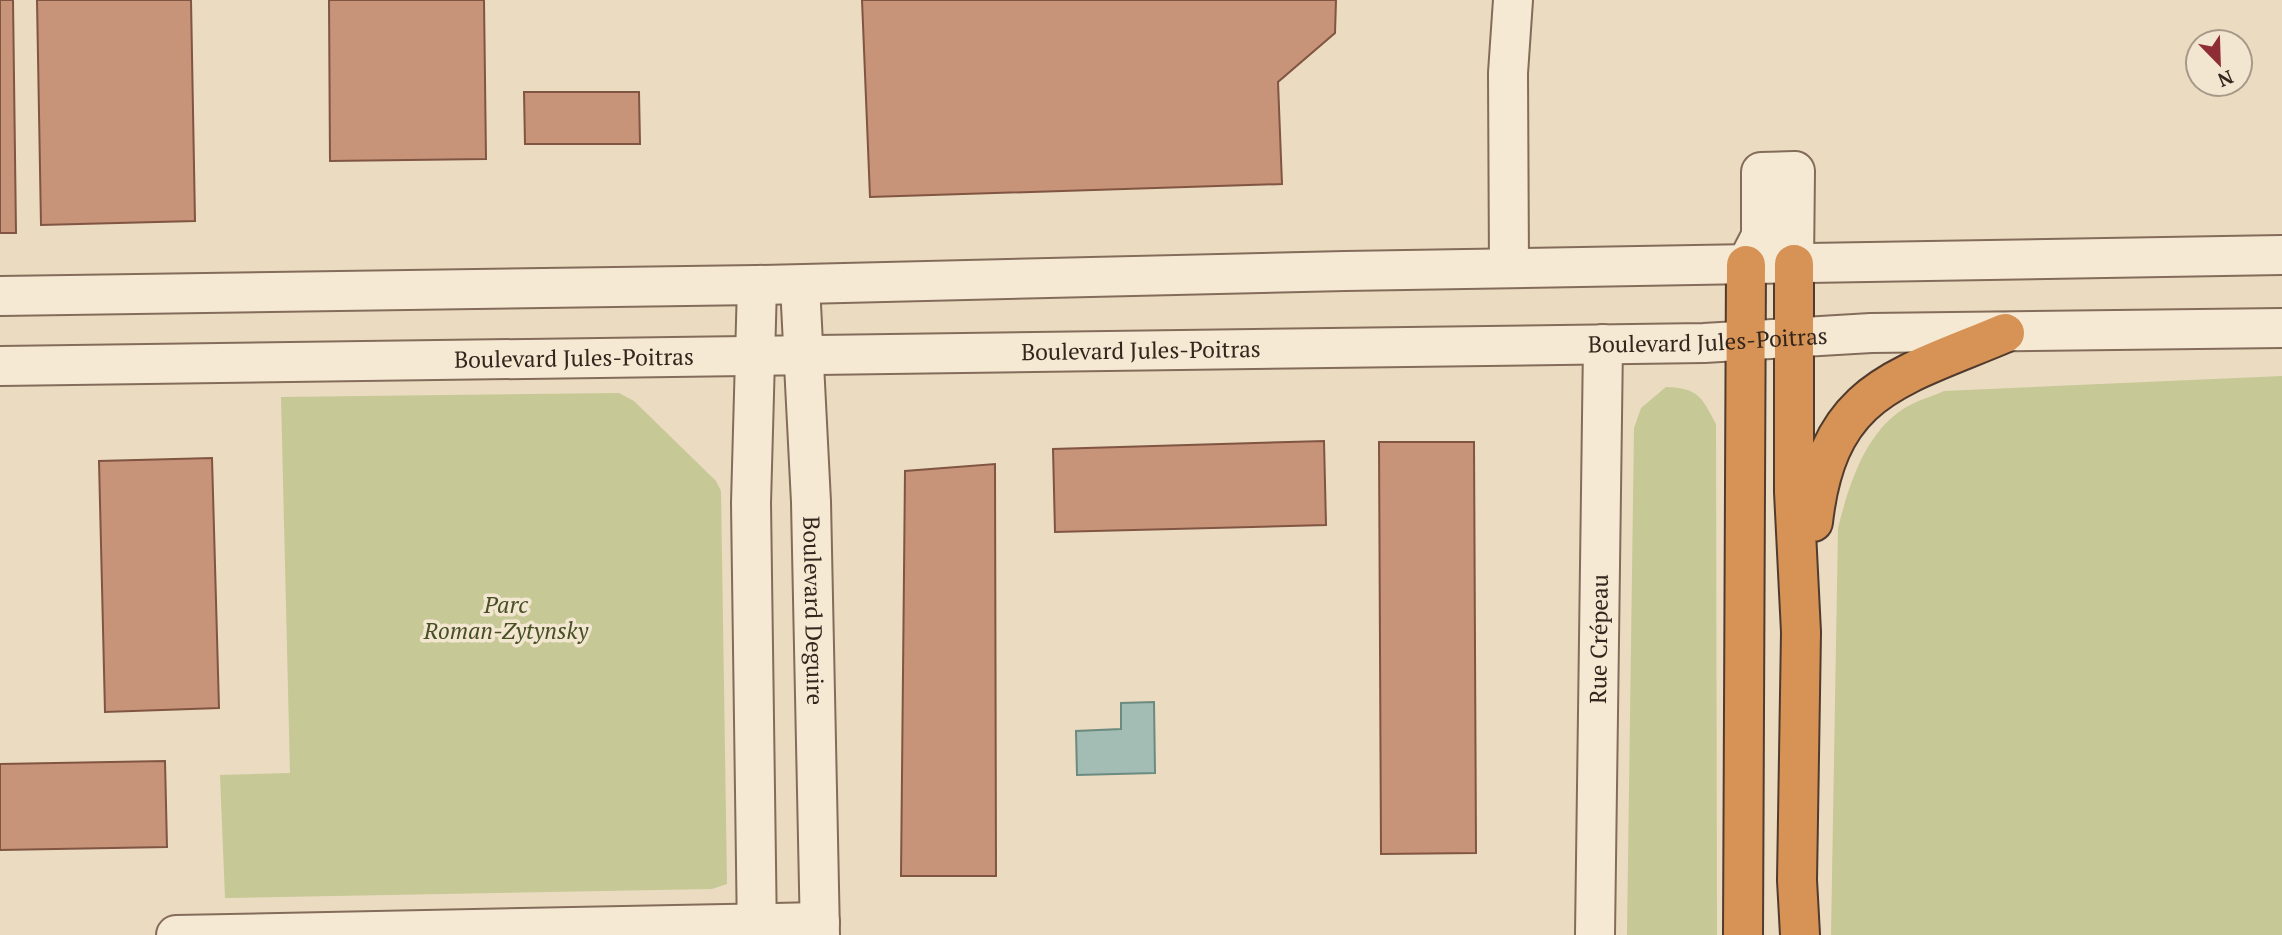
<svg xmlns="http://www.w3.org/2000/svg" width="2282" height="935" viewBox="0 0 2282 935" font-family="'PT Serif',serif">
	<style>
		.green { fill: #c6c896 }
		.water { fill: #a3bdb4; stroke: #6b8a80; stroke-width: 2 }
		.building { fill: #c79379; stroke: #805541; stroke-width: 2 }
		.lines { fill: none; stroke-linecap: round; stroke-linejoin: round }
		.minor-casing { stroke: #836c5a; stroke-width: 42 }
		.highway-casing { stroke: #513b2e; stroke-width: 42 }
		.minor { stroke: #f6e9d3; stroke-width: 38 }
		.highway { stroke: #d69355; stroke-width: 38 }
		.labels { text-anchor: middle; stroke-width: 7; stroke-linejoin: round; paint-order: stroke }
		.street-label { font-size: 23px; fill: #33261d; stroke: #f3e6d0 }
		.park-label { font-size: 23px; font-style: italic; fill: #474f25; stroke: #f3e6d0 }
	</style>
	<rect width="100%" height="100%" fill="#ebdbc1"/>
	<!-- green -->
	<path class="green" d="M2282 376V935H1831L1838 528C1849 485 1864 435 1903 409 1915 401 1931 397 1944 391Z
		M1666 387C1698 388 1702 397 1716 424L1717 935H1627L1634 428 1641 408Z
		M619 393 634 401 716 481 721 491 727 884 712 889 225 898 220 775 290 773 281 397Z"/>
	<!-- water -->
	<path class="water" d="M1154 702 1155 773 1077 775 1076 731 1121 729V703Z"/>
	<!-- building -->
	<path class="building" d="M0 0H13L16 233H0Z
		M37 0H191L195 221 41 225Z
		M329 0H484L486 159 330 161Z
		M862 0H1336L1335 33 1278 82 1282 184 870 197Z
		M524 92H639L640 144H525Z
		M1324 441 1326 525 1055 532 1053 449Z
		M1379 442H1474L1476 853 1381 854Z
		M212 458 219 708 105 712 99 461Z
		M995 464 996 876H901L905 471Z
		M165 761 167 847 0 850V764Z"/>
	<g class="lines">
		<defs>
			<g id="minor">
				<path d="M1746 265 1761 236V172L1795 171 1794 264"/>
				<path d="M1509 268 1508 73 1513 0"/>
				<path id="s1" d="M800 285 811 502 820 935"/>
				<path d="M0 296 757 285 1345 271 2282 255"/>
				<path id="s2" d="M0 366 1704 343 1871 333 2282 328"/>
				<path d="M176 935 820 922"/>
				<path d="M757 935 751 503 757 285"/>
				<path id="s3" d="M1595 935 1603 344"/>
			</g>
			<path id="highway" d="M1794 264V492L1801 632 1797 880 1800 935
				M1813 522C1828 389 1896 379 2005 333
				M1743 935 1746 265"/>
		</defs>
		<!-- minor casing -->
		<use href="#minor" class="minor-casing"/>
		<!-- highway casing -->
		<use href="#highway" class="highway-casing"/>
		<!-- minor -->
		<use href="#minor" class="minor"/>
		<!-- highway -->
		<use href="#highway" class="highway"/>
	</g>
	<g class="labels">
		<!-- street labels -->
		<g class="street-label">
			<text dy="8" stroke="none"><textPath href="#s2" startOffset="1708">Boulevard Jules-Poitras</textPath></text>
			<text dy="8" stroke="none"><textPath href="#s2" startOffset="1141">Boulevard Jules-Poitras</textPath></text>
			<text dy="8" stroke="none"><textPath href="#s2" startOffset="574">Boulevard Jules-Poitras</textPath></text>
			<text dy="8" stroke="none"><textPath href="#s1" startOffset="326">Boulevard Deguire</textPath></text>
			<text dy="8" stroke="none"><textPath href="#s3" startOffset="296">Rue Crépeau</textPath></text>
		</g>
		<!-- park labels -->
		<g class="park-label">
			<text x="506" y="613">Parc<tspan x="506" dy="26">Roman-Zytynsky</tspan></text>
		</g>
	</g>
	<!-- north arrow -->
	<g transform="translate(2219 63) rotate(157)"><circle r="33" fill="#f3e6d0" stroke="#a69988" stroke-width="2"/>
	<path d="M0-5L12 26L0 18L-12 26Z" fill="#8e2d36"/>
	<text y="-10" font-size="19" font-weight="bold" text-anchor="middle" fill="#33261d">N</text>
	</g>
</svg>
